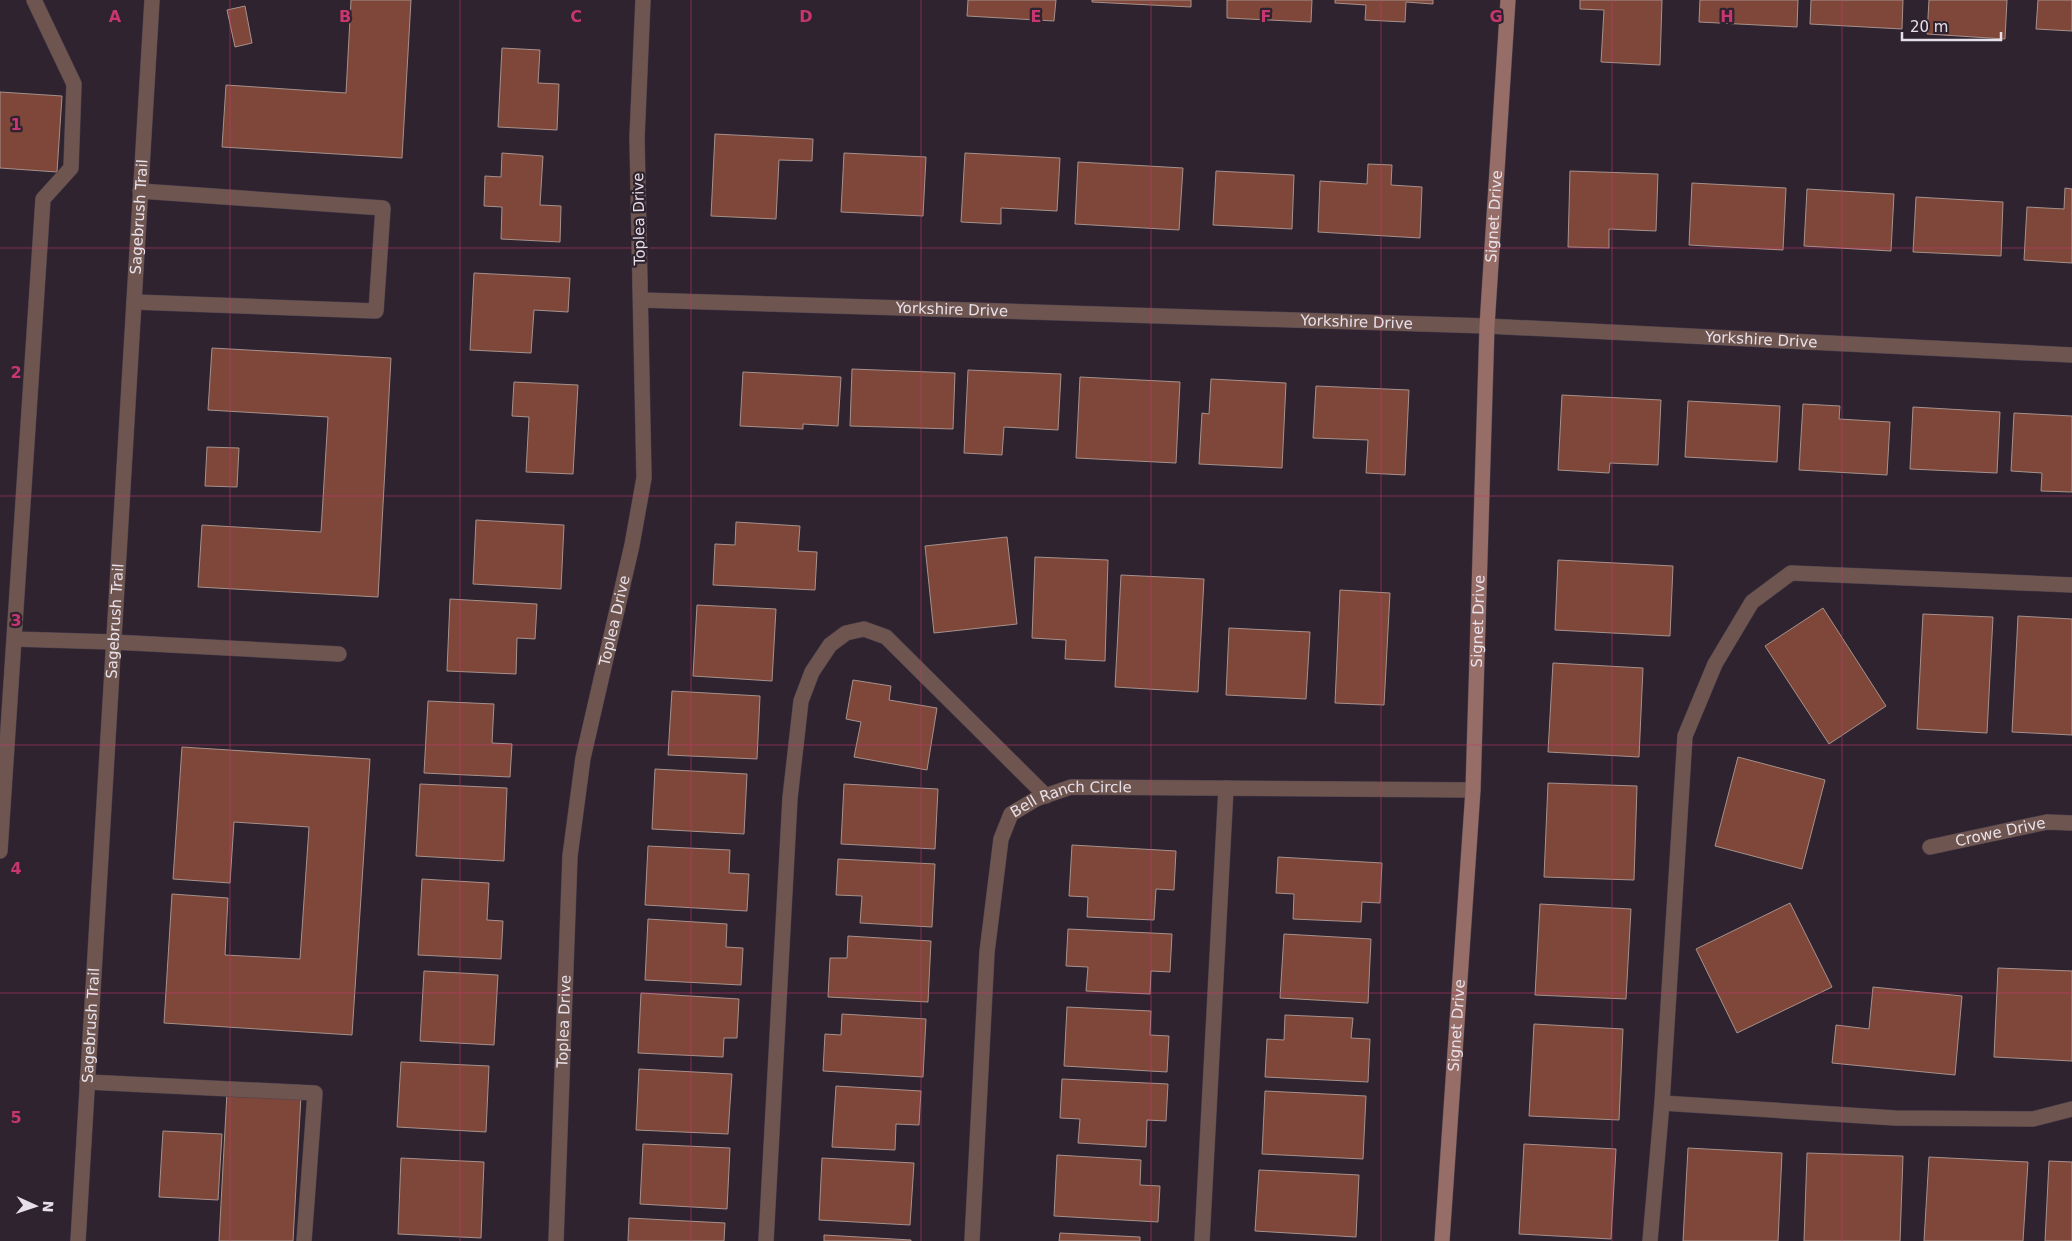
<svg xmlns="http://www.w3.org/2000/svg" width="2072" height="1241" viewBox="0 0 2072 1241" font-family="'DejaVu Sans',sans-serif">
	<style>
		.building { fill: #7e473a; stroke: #a7918c }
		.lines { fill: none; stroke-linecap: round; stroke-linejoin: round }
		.lane-casing { stroke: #4c414d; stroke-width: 16 }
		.street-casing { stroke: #4c414d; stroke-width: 16 }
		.secondary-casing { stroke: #4c414d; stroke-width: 16 }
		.lane { stroke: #6e5550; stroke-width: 15 }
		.street { stroke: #6e5550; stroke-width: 15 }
		.secondary { stroke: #966d67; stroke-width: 15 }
		.grid { fill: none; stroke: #c83670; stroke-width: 1; stroke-opacity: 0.55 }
		.labels { text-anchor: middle; stroke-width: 4.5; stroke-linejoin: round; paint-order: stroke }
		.street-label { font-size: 15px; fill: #e8e0e9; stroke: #2e232f }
		.grid-label { font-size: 16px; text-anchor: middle; font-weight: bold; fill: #c83670; stroke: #2e232f; stroke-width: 4.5; stroke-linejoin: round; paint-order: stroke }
	</style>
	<rect width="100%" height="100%" fill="#2e232f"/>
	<!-- building -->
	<path class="building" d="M351 0H411L402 158 222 147 226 85 346 93Z
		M968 0H1056L1054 21 967 16Z
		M1092 0H1191V7L1092 2Z
		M1227 0H1312L1311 22 1227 18Z
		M1335 0H1433V4L1406 2 1405 22 1365 20 1366 5 1335 3Z
		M1580 0H1662L1660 65 1601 62 1604 10 1580 9Z
		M1700 0H1798L1797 27 1699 22Z
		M1811 0H1903L1902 29 1810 24Z
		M1929 0H2007L2005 39 1927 34Z
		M2038 0H2072V31L2036 29Z
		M245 6 252 43 235 47 227 10Z
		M502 48 540 50 538 83 559 84 557 130 498 127Z
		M0 92 62 96 57 172 0 168Z
		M715 134 813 139 812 161 779 160 776 219 711 216Z
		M502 153 543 156 540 205 561 206 560 242 501 239 502 207 484 206 485 176 501 177Z
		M844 153 926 157 923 216 841 212Z
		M965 153 1060 158 1057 211 1001 208V224L961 222Z
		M1078 162 1183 168 1179 230 1075 224Z
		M1368 164 1392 165 1391 185 1422 187 1420 238 1318 232 1320 181 1367 184Z
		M1216 171 1294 175 1292 229 1213 225Z
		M1570 171 1658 174 1656 231 1609 229V248L1568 247Z
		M1692 183 1786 188 1783 250 1689 245Z
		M2065 188 2072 189V263L2024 260 2027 207 2064 209Z
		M1807 189 1894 194 1891 251 1804 246Z
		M1916 197 2003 202 2001 256 1913 252Z
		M474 273 570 278 568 312 534 310 531 353 470 350Z
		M212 348 391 358 378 597 198 587 202 525 321 532 328 417 208 410Z
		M852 369 955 373 953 429 850 426Z
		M968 370 1061 374 1058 430 1004 427 1002 455 964 453Z
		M743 372 841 377 838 426 803 424V429L740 426Z
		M1080 377 1180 382 1176 463 1076 458Z
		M1211 379 1286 383 1282 468 1199 464 1202 413 1209 414Z
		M514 382 578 385 573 474 526 472 529 417 512 416Z
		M1316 386 1409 390 1405 475 1366 473 1368 440 1313 438Z
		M1562 395 1661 400 1658 465 1610 463 1609 473 1558 470Z
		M1688 401 1780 406 1777 462 1685 457Z
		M1803 404 1840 406 1839 419 1890 422 1887 475 1799 470Z
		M1913 407 2000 412 1997 473 1910 469Z
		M2014 413 2072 416V492L2041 491 2042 473 2011 471Z
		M207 447 239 448 237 487 205 486Z
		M476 520 564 525 561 589 473 584Z
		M736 522 800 526 798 551 817 552 815 590 713 585 715 544 735 545Z
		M1007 537 1017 624 934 633 925 546Z
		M1035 557 1108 560 1105 661 1065 659 1066 640 1032 638Z
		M1558 560 1673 566 1670 636 1555 630Z
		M1121 575 1204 579 1198 692 1115 687Z
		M1340 590 1390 593 1384 705 1335 703Z
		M450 599 537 604 535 639 517 638 516 674 447 671Z
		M697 605 776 609 772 681 693 676Z
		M1823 608 1886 706 1829 744 1765 646Z
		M1923 614 1993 617 1987 733 1917 729Z
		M2018 616 2072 619V735L2012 732Z
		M1229 628 1310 632 1306 699 1226 695Z
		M1553 663 1643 668 1639 757 1548 752Z
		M853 680 891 686 889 700 937 708 927 770 854 757 861 722 846 719Z
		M672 691 760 696 757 759 668 755Z
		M428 701 494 704 492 743 512 744 510 777 424 773Z
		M182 747 370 759 352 1035 164 1023 172 894 228 898 225 955 300 959 309 827 234 822 230 883 173 879Z
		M1738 757 1825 780 1802 869 1715 846Z
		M655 769 747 774 744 834 652 829Z
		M1548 783 1637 786 1634 880 1544 877Z
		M420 784 507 788 504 861 416 856Z
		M844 784 938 789 935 849 841 844Z
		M1072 845 1176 851 1174 890 1156 889 1154 920 1087 917 1088 897 1069 896Z
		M648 846 730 850 729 873 749 874 747 911 645 905Z
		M1278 857 1382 863 1380 903 1362 902 1361 922 1293 919 1294 894 1276 893Z
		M838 859 935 864 932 927 860 923 862 896 836 895Z
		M422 879 489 883 487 920 503 921 501 959 418 955Z
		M1790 903 1832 987 1737 1033 1696 949Z
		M1540 904 1631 909 1626 999 1535 995Z
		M648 919 727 924 726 947 743 948 741 985 645 980Z
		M1068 929 1172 934 1170 972 1151 971 1150 994 1086 991 1088 967 1066 966Z
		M1284 934 1371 939 1368 1003 1280 998Z
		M848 936 931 941 928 1002 828 997 830 958H847Z
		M1998 968 2072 971V1061L1994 1057Z
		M424 971 498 975 494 1045 420 1041Z
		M1873 987 1962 996 1955 1075 1832 1063 1836 1025 1869 1029Z
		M641 993 739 999 737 1038H724L723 1057 638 1053Z
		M1067 1007 1151 1011 1150 1035 1169 1036 1167 1072 1064 1066Z
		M842 1014 926 1019 923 1077 823 1071 825 1034 841 1035Z
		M1285 1015 1353 1018 1351 1038 1370 1039 1368 1082 1265 1077 1267 1039 1284 1040Z
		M1534 1024 1623 1029 1619 1120 1529 1116Z
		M401 1062 489 1066 486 1132 397 1127Z
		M639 1069 732 1074 728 1134 636 1130Z
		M1062 1079 1168 1084 1166 1121 1147 1120 1146 1147 1078 1143 1080 1119 1060 1118Z
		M836 1086 921 1091 919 1125 896 1124 895 1150 832 1147Z
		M1265 1091 1366 1096 1363 1159 1262 1154Z
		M227 1092 301 1096 293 1241H219Z
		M163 1131 222 1134 218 1200 159 1197Z
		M643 1144 730 1148 727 1209 640 1204Z
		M1524 1144 1616 1149 1611 1239 1519 1234Z
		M1688 1148 1782 1153 1778 1241H1683Z
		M1807 1153 1903 1156 1900 1241H1804Z
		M1057 1155 1141 1160 1140 1185 1160 1186 1158 1222 1054 1216Z
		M1929 1157 2028 1162 2023 1241H1924Z
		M401 1158 484 1162 481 1238 398 1234Z
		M822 1158 914 1163 910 1225 819 1220Z
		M2049 1161 2072 1162V1241H2045Z
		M1259 1170 1359 1175 1356 1237 1255 1231Z
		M629 1218 725 1223 724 1241H628Z
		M1060 1233 1140 1237V1241H1059Z
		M824 1235 911 1240V1241H824Z"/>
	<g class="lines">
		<defs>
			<path id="lane" d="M134 302 376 311 383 208 140 191
				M14 639 113 642 339 654
				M0 851 43 199 71 168 74 84 34 0
				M87 1082 315 1093 304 1241
				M766 1241 790 798 801 701 812 672 830 645 846 633 864 629 886 637 1046 796
				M1202 1241 1226 788"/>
			<g id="street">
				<path id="s1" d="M641 300 1487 326 2072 355"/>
				<path id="s2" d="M1930 847 2047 822 2072 823"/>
				<path d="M1662 1103 1895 1118 2033 1119 2072 1109"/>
				<path id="s3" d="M78 1241 152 0"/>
				<path id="s4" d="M556 1241 570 856 583 758 632 545 644 478 637 138 643 0"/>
				<path id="s5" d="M972 1241 987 952 1001 839 1011 814 1036 799 1071 787 1473 790"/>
				<path d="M1650 1241 1662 1103 1685 736 1715 664 1752 602 1791 573 2072 585"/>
			</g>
			<g id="secondary">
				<path id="s6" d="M1442 1241 1473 790 1487 326 1508 0"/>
			</g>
		</defs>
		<!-- lane casing -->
		<use href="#lane" class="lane-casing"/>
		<!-- street casing -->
		<use href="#street" class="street-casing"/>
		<!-- secondary casing -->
		<use href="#secondary" class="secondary-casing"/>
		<!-- lane -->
		<use href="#lane" class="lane"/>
		<!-- street -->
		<use href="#street" class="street"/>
		<!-- secondary -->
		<use href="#secondary" class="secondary"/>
	</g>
	<!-- grid -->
	<path class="grid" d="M230 0V1241M460 0V1241M691 0V1241M921 0V1241M1151 0V1241M1381 0V1241M1612 0V1241M1842 0V1241M0 248H2072M0 496H2072M0 745H2072M0 993H2072"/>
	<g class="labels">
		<!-- street labels -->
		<g class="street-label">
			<text dy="5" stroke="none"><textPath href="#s3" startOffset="1026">Sagebrush Trail</textPath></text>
			<text dy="5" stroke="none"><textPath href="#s6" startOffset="1026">Signet Drive</textPath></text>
			<text transform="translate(639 219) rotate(-91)" y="5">Toplea Drive</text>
			<text dy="5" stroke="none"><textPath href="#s1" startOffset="311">Yorkshire Drive</textPath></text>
			<text dy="5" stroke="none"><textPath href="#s1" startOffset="716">Yorkshire Drive</textPath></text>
			<text dy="5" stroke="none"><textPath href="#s1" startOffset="1121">Yorkshire Drive</textPath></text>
			<text dy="5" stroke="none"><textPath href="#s3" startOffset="621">Sagebrush Trail</textPath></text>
			<text dy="5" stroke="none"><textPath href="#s4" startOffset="625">Toplea Drive</textPath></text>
			<text dy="5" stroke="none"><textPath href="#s6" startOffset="621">Signet Drive</textPath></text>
			<text dy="5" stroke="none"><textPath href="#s5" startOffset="494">Bell Ranch Circle</textPath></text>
			<text dy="5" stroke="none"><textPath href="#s2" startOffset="72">Crowe Drive</textPath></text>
			<text dy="5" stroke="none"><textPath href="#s4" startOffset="220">Toplea Drive</textPath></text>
			<text dy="5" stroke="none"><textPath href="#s3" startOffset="216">Sagebrush Trail</textPath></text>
			<text dy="5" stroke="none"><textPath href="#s6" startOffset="216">Signet Drive</textPath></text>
		</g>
	</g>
	<g class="grid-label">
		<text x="115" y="22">A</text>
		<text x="345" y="22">B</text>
		<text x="576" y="22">C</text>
		<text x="806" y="22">D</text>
		<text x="1036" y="22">E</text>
		<text x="1266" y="22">F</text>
		<text x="1496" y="22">G</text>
		<text x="1727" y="22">H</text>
		<text x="16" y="130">1</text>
		<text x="16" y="378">2</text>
		<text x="16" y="626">3</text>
		<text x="16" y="874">4</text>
		<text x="16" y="1123">5</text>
	</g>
	<!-- north arrow -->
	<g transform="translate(35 1206) rotate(93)" stroke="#2e232f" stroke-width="4" paint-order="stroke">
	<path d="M0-4L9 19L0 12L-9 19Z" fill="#e8e0e9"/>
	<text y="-8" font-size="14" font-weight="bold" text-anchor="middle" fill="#e8e0e9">N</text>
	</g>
	<!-- scale -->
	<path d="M1902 32v8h99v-8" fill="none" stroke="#e8e0e9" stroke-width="2.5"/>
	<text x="1910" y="32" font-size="15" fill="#e8e0e9" stroke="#2e232f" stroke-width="4" paint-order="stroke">20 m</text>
</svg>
